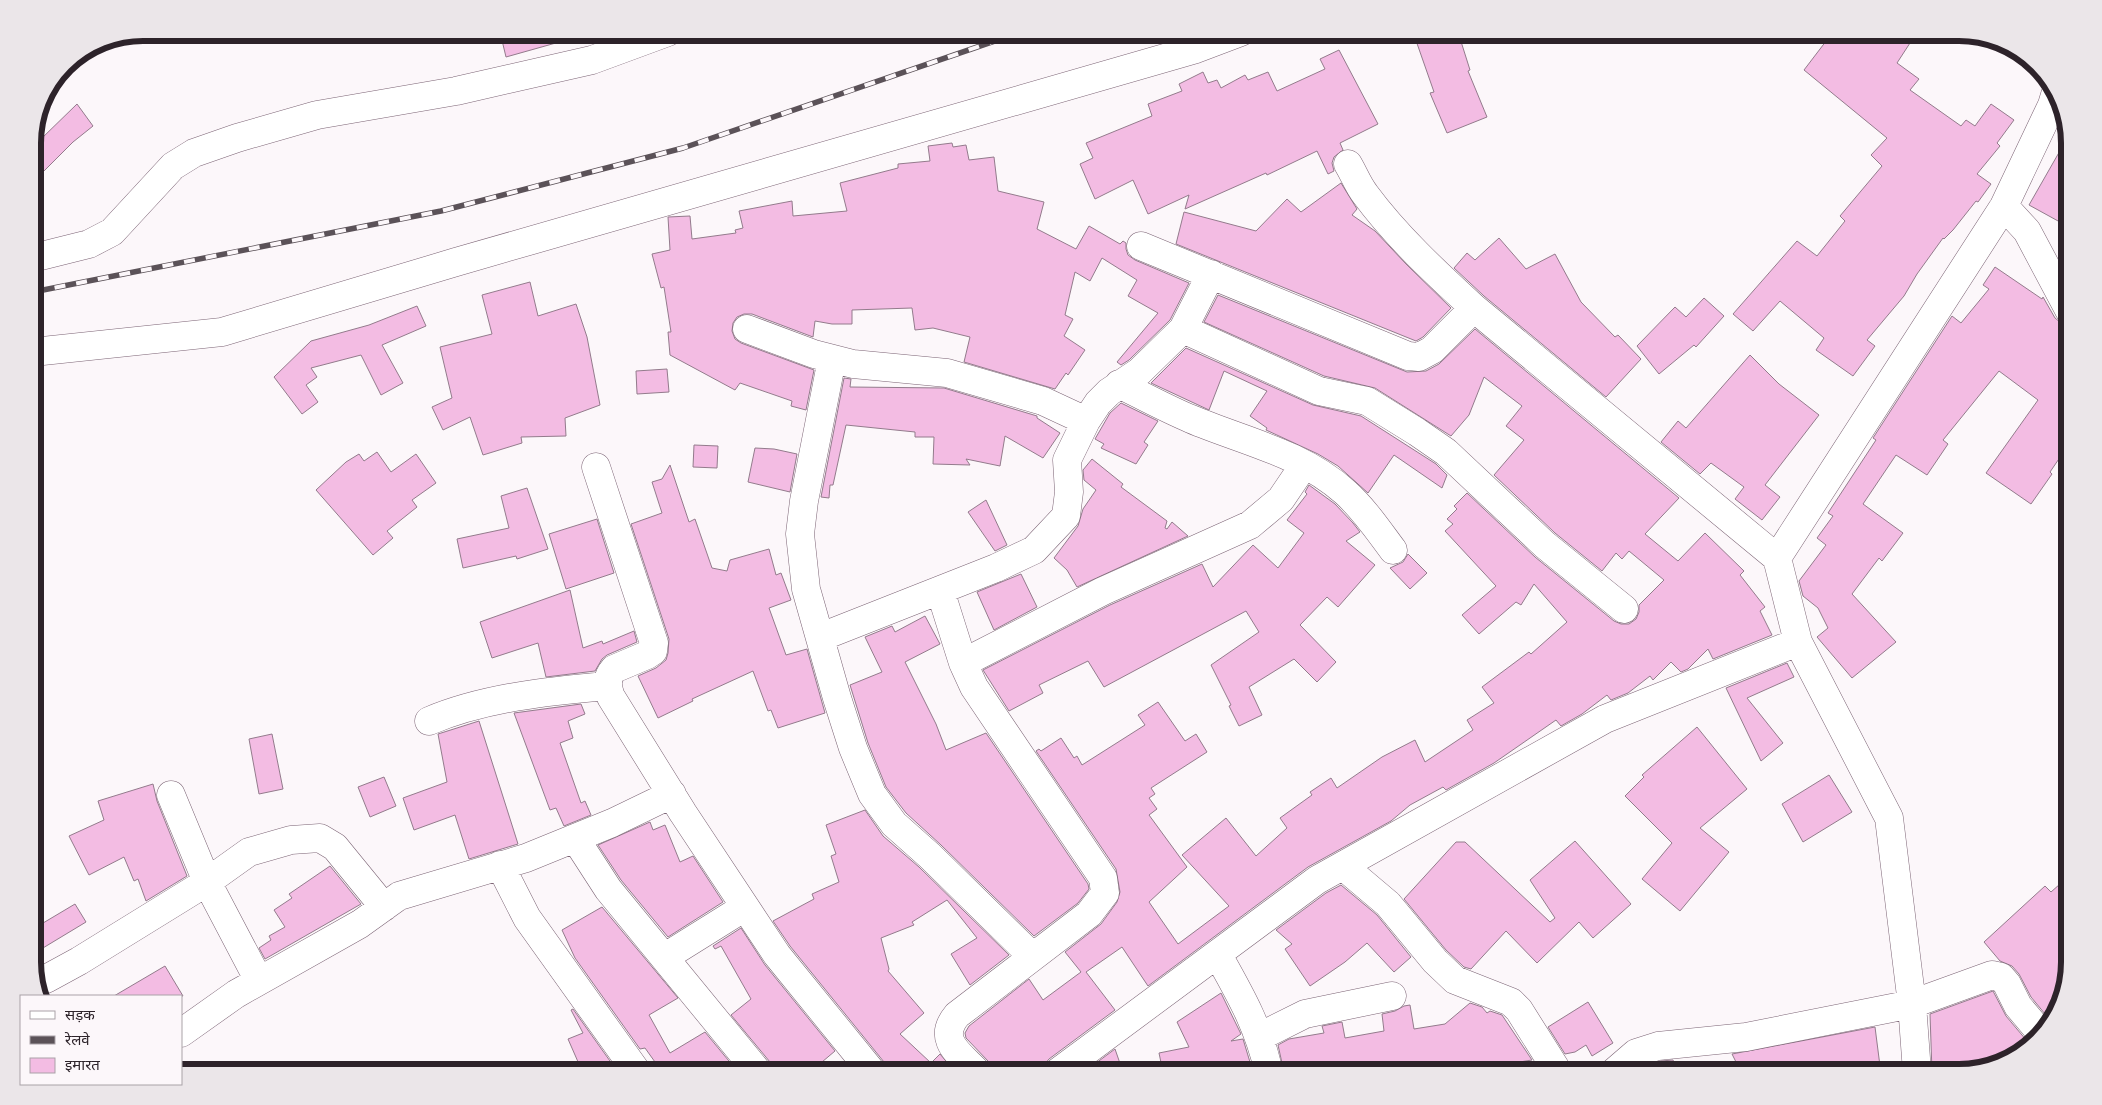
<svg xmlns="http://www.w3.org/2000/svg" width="2102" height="1105" viewBox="0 0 2102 1105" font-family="'Exo 2','Noto Sans Devanagari',sans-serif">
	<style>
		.building { fill: #f3bce3; stroke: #937b8c }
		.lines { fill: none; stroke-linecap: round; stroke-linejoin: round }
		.minor-casing { stroke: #7c6475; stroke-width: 29 }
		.minor { stroke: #fff; stroke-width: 28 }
		.rail-casing { stroke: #5b5258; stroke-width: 5.5 }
		.rail { stroke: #fcf7fa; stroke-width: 4; stroke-dasharray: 11; stroke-linecap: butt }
		.rim { fill: none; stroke: #2d232a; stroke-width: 6 }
	</style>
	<rect width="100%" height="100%" fill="#fcf7fa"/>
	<!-- building -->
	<path class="building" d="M500 32H570V39L506 57Z
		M1413 32H1458L1470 70 1468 71 1487 117 1447 133 1430 93 1434 92Z
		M1833 32H1894L1910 43 1897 63 1919 79 1910 90 1961 126 1966 120 1975 126 1991 104 2014 120 1997 143 2000 146 1977 174 1991 184 1978 202 1976 201 1953 230 1944 239 1943 238 1917 274 1904 296 1867 340 1875 346 1853 376 1816 350 1824 338 1780 301 1753 331 1733 314 1797 241 1817 256 1845 221 1840 216 1882 166 1871 155 1887 138 1804 70Z
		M1339 50 1378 124 1340 143 1343 150 1334 157 1332 163 1334 171 1328 174 1317 151 1267 175 1266 173 1185 209 1189 195 1148 214 1133 180 1095 199 1080 164 1093 158 1086 143 1152 116 1148 104 1182 91 1179 84 1203 72 1208 83 1217 80 1221 88 1245 75 1248 80 1268 72 1277 91 1325 69 1320 59Z
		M77 104 93 126 73 142 33 182V157L42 142 40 140Z
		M2069 135V227L2029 205Z
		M952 143 953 147 966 145 969 160 994 157 998 191 1044 202 1037 229 1076 249 1089 226 1120 244 1123 241 1126 243V249L1128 255 1135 260 1189 283 1170 320 1129 360 1121 365 1117 362 1158 313 1128 296 1137 280 1102 258 1090 281 1075 272 1065 315 1073 319 1064 336 1085 350 1068 375 1066 373 1055 389 964 362 970 337 933 328 915 330 912 308 852 310V324H832L815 321 813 337 752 314H744L737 317 733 323 732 331 735 339 741 343 814 370 806 410 791 406 792 401 740 383 735 390 670 355 668 332H671L664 287 661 288 652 254 670 250 668 217 690 216 692 239 736 233 735 230 743 228 739 211 792 201 793 216 847 211 840 183 898 168V164L930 161 928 146Z
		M1341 183 1357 209 1352 215 1375 231 1406 264 1451 308 1423 337 1416 341 1176 244 1184 212 1256 231 1287 199 1301 212Z
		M1499 238 1526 269 1555 254 1581 302 1615 337 1618 335 1641 359 1606 397 1484 296 1454 268 1467 253 1475 260Z
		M1995 267 2042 299 2043 297 2055 318 2061 323 2069 325V444L2050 472 2052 474 2031 504 1986 473 2038 400 1999 371 1943 440 1948 444 1927 475 1896 455 1863 504 1903 533 1882 561 1879 558 1852 594 1896 642 1852 678 1817 637 1828 628 1818 608 1803 596 1799 581 1826 545 1817 538 1833 516 1828 513 1876 440 1873 438 1952 316 1961 323 1989 289 1983 285Z
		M530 282 538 316 576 304 587 337 600 405 565 418 566 436 521 437 522 443 483 455 470 417 443 430 432 407 452 398 440 347 492 334 482 295Z
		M1218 295 1407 372 1426 371 1439 364 1475 329 1679 498 1645 534 1678 561 1705 533 1744 571 1740 575 1765 607 1760 611 1772 635 1713 659 1708 649 1688 669 1681 672 1671 662 1653 680 1650 676 1628 693 1611 700 1607 695 1582 714 1561 726 1556 720 1494 763 1446 790 1443 787 1410 805 1391 821 1308 867 1148 986 1122 947 1086 972 1115 1010 1049 1059 1044 1065 1043 1072H992L988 1061 966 1038 965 1033 969 1026 1029 979 1043 1000 1081 972 1065 952 1101 924 1117 902 1120 892 1116 869 1036 751 1039 749 1041 751 1061 738 1074 758 1077 756 1082 765 1145 725 1138 715 1158 702 1185 741 1196 734 1207 752 1151 788 1155 794 1149 798 1157 809 1149 815 1187 867 1149 902 1178 944 1229 906 1182 855 1226 818 1256 856 1287 828 1280 818 1312 795 1310 792 1331 778 1337 788 1382 757 1415 740 1425 762 1473 730 1467 720 1494 703 1482 687 1529 652 1531 654 1567 622 1534 584 1521 605 1516 602 1479 634 1462 615 1496 586 1445 531 1453 524 1447 519 1457 509 1454 506 1467 493 1535 557 1614 621 1621 624H1629L1636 619 1639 612V605L1664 580 1629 551 1622 559 1616 553 1602 571 1555 533 1494 475 1524 440 1506 426 1522 406 1484 377 1469 415 1451 436 1375 388 1324 376 1204 322Z
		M1704 298 1724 316 1696 347 1694 345 1659 374 1637 346 1675 307 1686 317Z
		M417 306 426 326 382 345 403 383 381 395 361 355 311 368 317 377 306 385 318 402 302 414 274 377 311 341 369 325Z
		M1186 348 1313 405 1361 416 1436 464 1447 475 1442 488 1394 455 1368 493 1338 466 1318 454 1266 430 1267 428 1250 416 1267 391 1224 371 1209 410 1151 383Z
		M1750 355 1779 384 1819 415 1765 485 1780 497 1762 520 1735 499 1744 487 1711 463 1700 474 1661 442 1678 421 1686 428Z
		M667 369 669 392 637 394 636 371Z
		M844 378 851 379 850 387 944 388 1037 416V418L1060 433 1043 458 1005 436 1000 466 966 459 970 465 933 464 934 437H915V432L846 425 833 485H830L829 498 821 497Z
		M1121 403 1158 421 1144 442 1148 445 1136 464 1101 448 1104 444 1095 439 1110 413Z
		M694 445 718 446 717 468 693 467Z
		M755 448 774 449 797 454 790 492 748 482Z
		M377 452 391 472 416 454 436 483 412 500 417 507 387 531 393 538 373 555 316 490 346 462 359 454 364 461Z
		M1092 459 1123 484 1121 487 1167 521 1165 528 1167 529 1172 522 1188 536 1077 587 1067 570 1054 558 1078 526 1083 509 1096 490 1084 480 1083 470Z
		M670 465 689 522 695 519 712 568 727 571 730 560 769 549 776 575 781 573 791 600 769 608 786 655 807 649 825 713 778 728 771 710 768 711 753 671 692 699 693 701 658 718 638 676 656 668 666 660 668 653 669 639 631 524 662 513 652 482 662 479Z
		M1309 485 1335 504 1353 523 1360 532 1346 541 1375 565 1338 607 1327 597 1300 625 1336 662 1317 682 1294 659 1249 687 1262 715 1239 726 1229 706 1231 705 1211 665 1259 632 1246 611 1104 687 1088 661 1039 685 1043 693 1009 711 983 670 1110 605 1202 564 1213 587 1253 545 1278 568 1304 533 1287 520 1307 494 1305 492Z
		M527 488 548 549 517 559 516 556 463 568 457 539 509 528 501 496Z
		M986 500 1007 545 995 551 968 512Z
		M597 519 614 573 566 589 549 534Z
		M1408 554 1427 573 1410 589 1390 568 1403 562Z
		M1021 574 1037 607 994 630 977 592Z
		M570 590 583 648 602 641 603 644 634 631 637 642 607 655 602 659 595 671 546 677 538 643 492 658 480 622Z
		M925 616 940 644 905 662 936 724 946 750 986 733 1088 884 1089 889 1078 903 1034 936 941 845 906 813 886 787 868 743 850 685 882 672 865 637 892 626 895 632Z
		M1787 663 1794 677 1747 698 1783 743 1761 761 1726 688Z
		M581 704 585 714 568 721 573 738 560 743 581 803 585 801 591 815 564 826 556 808 550 810 514 713Z
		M479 721 518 844 469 859 455 815 414 830 403 798 447 782 438 734Z
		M1697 727 1747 789 1700 828 1729 852 1680 911 1642 879 1672 843 1625 796 1644 777 1642 775Z
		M272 734 283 789 259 794 249 739Z
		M1829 775 1852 812 1803 842 1782 804Z
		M384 777 396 806 370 817 358 787Z
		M153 784 157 801 187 876 146 901 138 879 134 881 124 857 89 875 69 836 104 820 98 801Z
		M865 810 883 836 919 867 1009 955 970 985 951 954 977 938 947 900 912 922 914 925 881 938 889 969 888 971 924 1013 900 1034 931 1063 940 1054 955 1072H888L884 1062 790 946 773 921 814 899 812 894 839 882 831 856 836 854 826 825Z
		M650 822 653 830 665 825 680 862 693 856 723 902 668 937 621 880 598 845Z
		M1575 841 1631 904 1593 938 1579 922 1537 963 1506 931 1471 969 1464 967 1446 950 1404 899 1456 842H1465L1550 922 1555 918 1530 880Z
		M330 866 361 904 265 959 259 948 271 940 269 936 285 927 274 910 292 898 289 894Z
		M2060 884 2069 894 2070 961 2058 1011 2050 1020 2031 997 2019 974 2012 966 2000 961 1984 942 2045 886 2051 892Z
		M1341 885 1377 915 1411 957 1394 972 1367 943 1345 962 1310 986 1285 949 1292 944 1276 930 1326 893Z
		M75 904 86 922 33 954V929Z
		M602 907 678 998 649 1015 670 1053 705 1032 738 1072H652L651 1065 655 1062 645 1048 640 1049 575 958 562 930Z
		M741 928 765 965 835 1051 822 1062 813 1072H773L770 1062 731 1015 751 999 721 946 715 949 713 946Z
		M165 966 183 996H114Z
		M1993 991 2006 1016 2027 1041 2012 1058 1959 1072H1932L1930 1014Z
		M1221 993 1241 1034 1231 1041 1243 1039 1253 1072H1163L1159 1053 1189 1047 1177 1022Z
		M1588 1002 1613 1043 1592 1056 1586 1045 1575 1052 1565 1054 1548 1027Z
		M1470 1003 1482 1007 1487 1013 1490 1011 1502 1015 1532 1060 1457 1072H1284L1278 1045 1289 1039 1324 1033 1322 1026 1342 1022 1345 1038 1384 1031 1382 1014 1395 1011 1404 1006 1410 1005 1414 1029 1445 1024Z
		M573 1009 610 1061 582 1071 568 1039 583 1033 571 1010Z
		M1875 1027 1880 1066 1851 1070 1853 1072H1741L1732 1054Z
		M1115 1049 1123 1072H1084Z
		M1673 1060 1678 1072H1637L1644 1067 1661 1061Z"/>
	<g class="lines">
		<defs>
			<path id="minor" d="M1348 164C1354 174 1358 185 1365 194 1396 236 1436 273 1474 308L1777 558
				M2004 206 2027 231 2069 310
				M1141 246 1408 356 1419 357 1432 350 1474 308
				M33 258 89 244 112 232 173 166 194 153 237 138 317 115 456 91 592 60 668 32
				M747 329 814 354 853 364 947 373 1043 401 1086 421
				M1183 329 1319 391 1367 401 1417 432 1446 452 1545 545 1624 609
				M33 352 222 332 456 262 1196 49 1241 32
				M832 359 804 501 800 534 806 589 837 698 853 748 872 794 894 824 930 856 1032 956
				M1119 384C1143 396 1167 409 1191 419 1243 441 1302 453 1345 492 1364 509 1378 530 1393 550
				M596 467 654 643 653 651 647 655 614 669C606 678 607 686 611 697L683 813 777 955 872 1072
				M940 590 963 663 974 687 1103 878 1105 893 1089 914 957 1015C936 1040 960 1054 977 1072
				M821 637 996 568 1034 550 1066 516 1069 492 1067 460 1086 421 1098 403 1109 392 1139 372 1183 329 1211 274
				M963 663 1103 591 1250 525 1281 499 1304 465
				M429 721C483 698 548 691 607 686
				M171 795 207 882 259 981
				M575 838 608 889 758 1072
				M500 865 527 918 637 1072
				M1343 866 1388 904 1435 961 1455 980 1511 1002 1519 1010 1558 1072
				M1218 955C1241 996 1258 1025 1269 1072
				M665 957 745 907
				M37 981 46 979 79 961 207 882 249 852 291 840 320 838 335 847 384 907
				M181 1033 236 994 360 924 399 896 526 858 612 823 672 794
				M1259 1037 1305 1014 1392 996
				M1058 1072 1317 880 1605 719 1798 642
				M1614 1072 1636 1053 1658 1046 1746 1037 1912 1004 1992 975 2001 977 2007 984 2018 1006 2039 1031
				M1917 1072 1912 1004 1889 818 1798 642 1777 558 2004 206 2052 105 2055 95"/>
		</defs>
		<!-- minor casing -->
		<use href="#minor" class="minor-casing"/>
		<!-- minor -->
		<use href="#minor" class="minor"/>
		<defs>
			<path id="rail" d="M33 292 441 211 683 148 1021 32"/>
		</defs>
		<!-- rail casing -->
		<use href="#rail" class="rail-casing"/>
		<!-- rail -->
		<use href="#rail" class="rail"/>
	</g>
	<!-- crop -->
	<path d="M0 0H2102V1105H0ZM143 41H1959A102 102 0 0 1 2061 143V962A102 102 0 0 1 1959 1064H143A102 102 0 0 1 41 962V143A102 102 0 0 1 143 41Z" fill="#ebe6e9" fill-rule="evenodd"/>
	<path class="rim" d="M143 41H1959A102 102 0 0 1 2061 143V962A102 102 0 0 1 1959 1064H143A102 102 0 0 1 41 962V143A102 102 0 0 1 143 41Z"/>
	<!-- legend -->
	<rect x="20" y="995" width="162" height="90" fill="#fcf7fa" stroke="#a9a2a7"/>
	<rect x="30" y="1011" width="25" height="8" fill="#ffffff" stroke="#a9a2a7"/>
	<text x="65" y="1020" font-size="15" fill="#2d232a">सड़क</text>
	<rect x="30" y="1036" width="25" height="8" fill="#5b5258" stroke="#a9a2a7"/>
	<text x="65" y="1045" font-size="15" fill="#2d232a">रेलवे</text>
	<rect x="30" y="1058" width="25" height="15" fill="#f3bce3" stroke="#a9a2a7"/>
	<text x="65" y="1070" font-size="15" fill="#2d232a">इमारत</text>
</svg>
